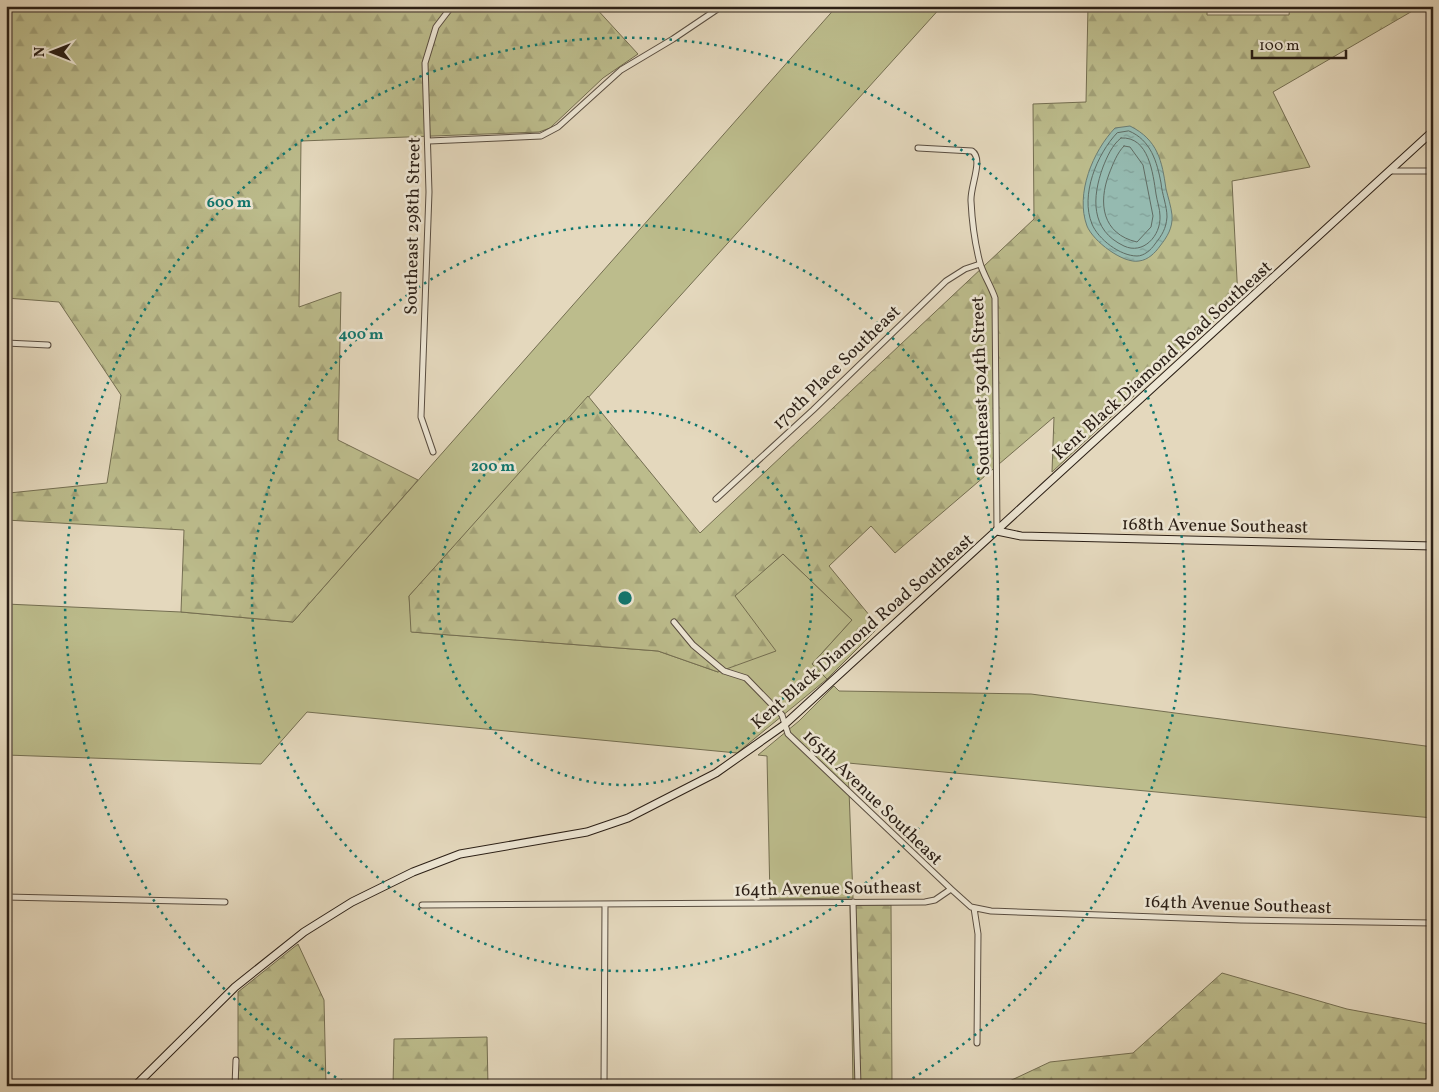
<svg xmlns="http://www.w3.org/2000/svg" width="1439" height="1092" viewBox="0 0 1439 1092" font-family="Vollkorn,serif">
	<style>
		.grass { fill: #bcbc8c; stroke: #746e51 }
		.forest { fill: url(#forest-firs); stroke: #746e51 }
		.water { fill: url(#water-ripples); stroke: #6b7c72 }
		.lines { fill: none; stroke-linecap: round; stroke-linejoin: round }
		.shore { stroke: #606c63; stroke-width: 1 }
		.street-casing { stroke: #594d40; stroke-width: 7 }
		.secondary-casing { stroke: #2b1f16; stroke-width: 9 }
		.street { stroke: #ede6d4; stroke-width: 5 }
		.secondary { stroke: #ede6d4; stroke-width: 7 }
		.ring { fill: none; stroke: #0f766e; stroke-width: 2.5; stroke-dasharray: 2.5 5 }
		.labels { text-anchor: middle; stroke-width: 5; stroke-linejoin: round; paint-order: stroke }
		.street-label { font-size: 18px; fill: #2b1f16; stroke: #ede6d4 }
		.centre { fill: #0f766e; stroke: #ede6d4; stroke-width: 2.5 }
		.ring-label { font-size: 15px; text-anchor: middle; font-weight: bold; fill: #0f766e; stroke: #ede6d4; stroke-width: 5; stroke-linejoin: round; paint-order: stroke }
	</style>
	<defs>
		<pattern id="forest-firs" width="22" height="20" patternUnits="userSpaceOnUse" patternTransform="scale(1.25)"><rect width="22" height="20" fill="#bcbc8c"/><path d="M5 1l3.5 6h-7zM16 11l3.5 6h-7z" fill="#a2a178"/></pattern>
		<pattern id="water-ripples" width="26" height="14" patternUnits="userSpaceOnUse" patternTransform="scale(1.25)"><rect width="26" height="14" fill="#95bab0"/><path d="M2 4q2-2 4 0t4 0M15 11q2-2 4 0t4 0" fill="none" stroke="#819f97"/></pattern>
	</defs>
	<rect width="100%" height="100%" fill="#e4d8bd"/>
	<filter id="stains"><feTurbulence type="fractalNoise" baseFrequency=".004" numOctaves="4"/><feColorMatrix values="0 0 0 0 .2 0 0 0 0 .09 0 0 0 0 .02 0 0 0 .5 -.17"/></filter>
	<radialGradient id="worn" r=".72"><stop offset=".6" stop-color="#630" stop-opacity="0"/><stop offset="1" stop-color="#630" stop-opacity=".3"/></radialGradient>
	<!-- grass -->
	<path class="grass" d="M837 6H942L409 596 412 632 658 651 718 672 734 596 783 554 852 620 812 664 827 679 737 753 307 712 261 764 6 755V604L181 612 293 622Z
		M834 686 839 691 1031 694 1433 747V818L848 763 853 898 770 899 767 756 758 755 799 721Z"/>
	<!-- forest -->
	<path class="forest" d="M6 6H594L638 54 603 78 550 128 539 132 301 141 299 307 341 292 338 440 418 480 293 622 181 612 184 530 6 520 9 493 107 483 121 395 59 302 6 298Z
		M1088 6H1207V15H1289L1290 6H1421L1273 92 1310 167 1232 181 1238 299 1052 472 1054 417 895 553 871 526 829 566 879 627 827 679 812 664 852 620 783 554 735 596 776 651 718 672 658 651 411 632 409 596 588 396 700 533 1034 219 1033 104 1086 102Z
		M850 905H891L892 1086H853Z
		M298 944 324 1000 326 1086H238V992Z
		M1222 973 1347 1009 1433 1025V1086H999L1050 1062 1133 1053Z
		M487 1037 488 1086H393L394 1039Z"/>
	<!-- water -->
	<path class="water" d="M1130 126C1158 140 1162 161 1166 189 1168 197 1171 206 1172 215 1173 228 1167 237 1160 246 1155 253 1148 260 1139 261 1123 264 1093 241 1087 226 1075 194 1093 151 1115 128Z"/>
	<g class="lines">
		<!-- shore -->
		<path class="shore" d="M1129 131C1151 140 1157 162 1161 183 1162 194 1167 206 1167 217 1166 229 1162 235 1155 244 1151 250 1144 256 1137 256 1120 256 1098 239 1092 224 1080 195 1097 154 1117 133Z
			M1121 138C1149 136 1153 174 1156 194 1157 201 1160 209 1160 216 1161 236 1143 255 1124 246 1090 230 1092 197 1103 167 1107 157 1112 145 1121 138Z
			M1124 146 1130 147 1143 165 1153 216 1151 227 1137 242C1102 234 1098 203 1109 174 1113 164 1117 153 1124 146Z"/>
		<defs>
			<path id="street" d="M429 141 541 136 558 127 621 70 673 39 722 6
				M918 148 972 151C984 159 970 186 971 201 972 221 975 244 980 263 983 274 991 286 995 298L997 531
				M1391 171H1433
				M6 343 48 345
				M433 452 421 417 429 192 425 63 436 27 452 6
				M716 499 813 410 946 281 965 269 980 264
				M674 622 693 645 724 671 746 678 782 715 788 734 951 889
				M6 897 225 902
				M853 902 858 1086
				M422 905 925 902 935 900 951 889 971 907 991 911 1241 920 1433 923
				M974 908 978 934 977 1043
				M235 1086 236 1060
				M604 1086 605 904"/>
			<path id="secondary" d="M997 531 1021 536 1433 546
				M135 1086 235 987 304 932 352 902 413 872 460 854 587 832 628 818 716 773 784 725 1433 131"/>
		</defs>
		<!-- street casing -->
		<use href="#street" class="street-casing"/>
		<!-- secondary casing -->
		<use href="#secondary" class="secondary-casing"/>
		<!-- street -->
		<use href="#street" class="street"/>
		<!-- secondary -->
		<use href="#secondary" class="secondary"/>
	</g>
	<!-- distance rings -->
	<g class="ring">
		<circle cx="625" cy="598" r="187"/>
		<circle cx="625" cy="598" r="373"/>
		<path d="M349 1085A560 560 0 1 1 901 1085"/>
	</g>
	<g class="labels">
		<!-- street labels -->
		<g class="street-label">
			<text transform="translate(412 226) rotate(-89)" y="6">Southeast 298th Street</text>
			<text transform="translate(1162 360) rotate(-42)" y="6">Kent Black Diamond Road Southeast</text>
			<text transform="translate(836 367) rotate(-44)" y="6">170th Place Southeast</text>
			<text transform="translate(980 386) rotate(-92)" y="6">Southeast 304th Street</text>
			<text transform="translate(1215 525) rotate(1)" y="6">168th Avenue Southeast</text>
			<text transform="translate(862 631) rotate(-41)" y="6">Kent Black Diamond Road Southeast</text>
			<text transform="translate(873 797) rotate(44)" y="6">165th Avenue Southeast</text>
			<text transform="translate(828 888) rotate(-1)" y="6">164th Avenue Southeast</text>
			<text transform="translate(1238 904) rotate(2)" y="6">164th Avenue Southeast</text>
		</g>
	</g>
	<circle cx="625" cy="598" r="8" class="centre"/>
	<g class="ring-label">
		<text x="229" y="207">600 m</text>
		<text x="361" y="339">400 m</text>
		<text x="493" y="471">200 m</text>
	</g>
	<!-- margin -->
	<rect width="1439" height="1092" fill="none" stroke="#e4d8bd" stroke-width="25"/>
	<rect x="8" y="8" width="1424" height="1077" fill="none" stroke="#2b1f16" stroke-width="2.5"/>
	<rect x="12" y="12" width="1414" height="1067" fill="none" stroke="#2b1f16"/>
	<!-- north arrow -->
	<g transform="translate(52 52) rotate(270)" stroke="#ede6d4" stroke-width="4" paint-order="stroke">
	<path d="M0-4L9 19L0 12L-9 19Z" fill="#2b1f16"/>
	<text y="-8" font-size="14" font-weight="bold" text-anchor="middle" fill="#2b1f16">N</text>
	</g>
	<!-- scale -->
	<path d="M1252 50v8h94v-8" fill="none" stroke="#2b1f16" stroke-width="2.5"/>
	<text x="1259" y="50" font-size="15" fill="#2b1f16" stroke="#ede6d4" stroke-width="4" paint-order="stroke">100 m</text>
	<rect width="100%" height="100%" filter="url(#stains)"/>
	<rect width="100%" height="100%" fill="url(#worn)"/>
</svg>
